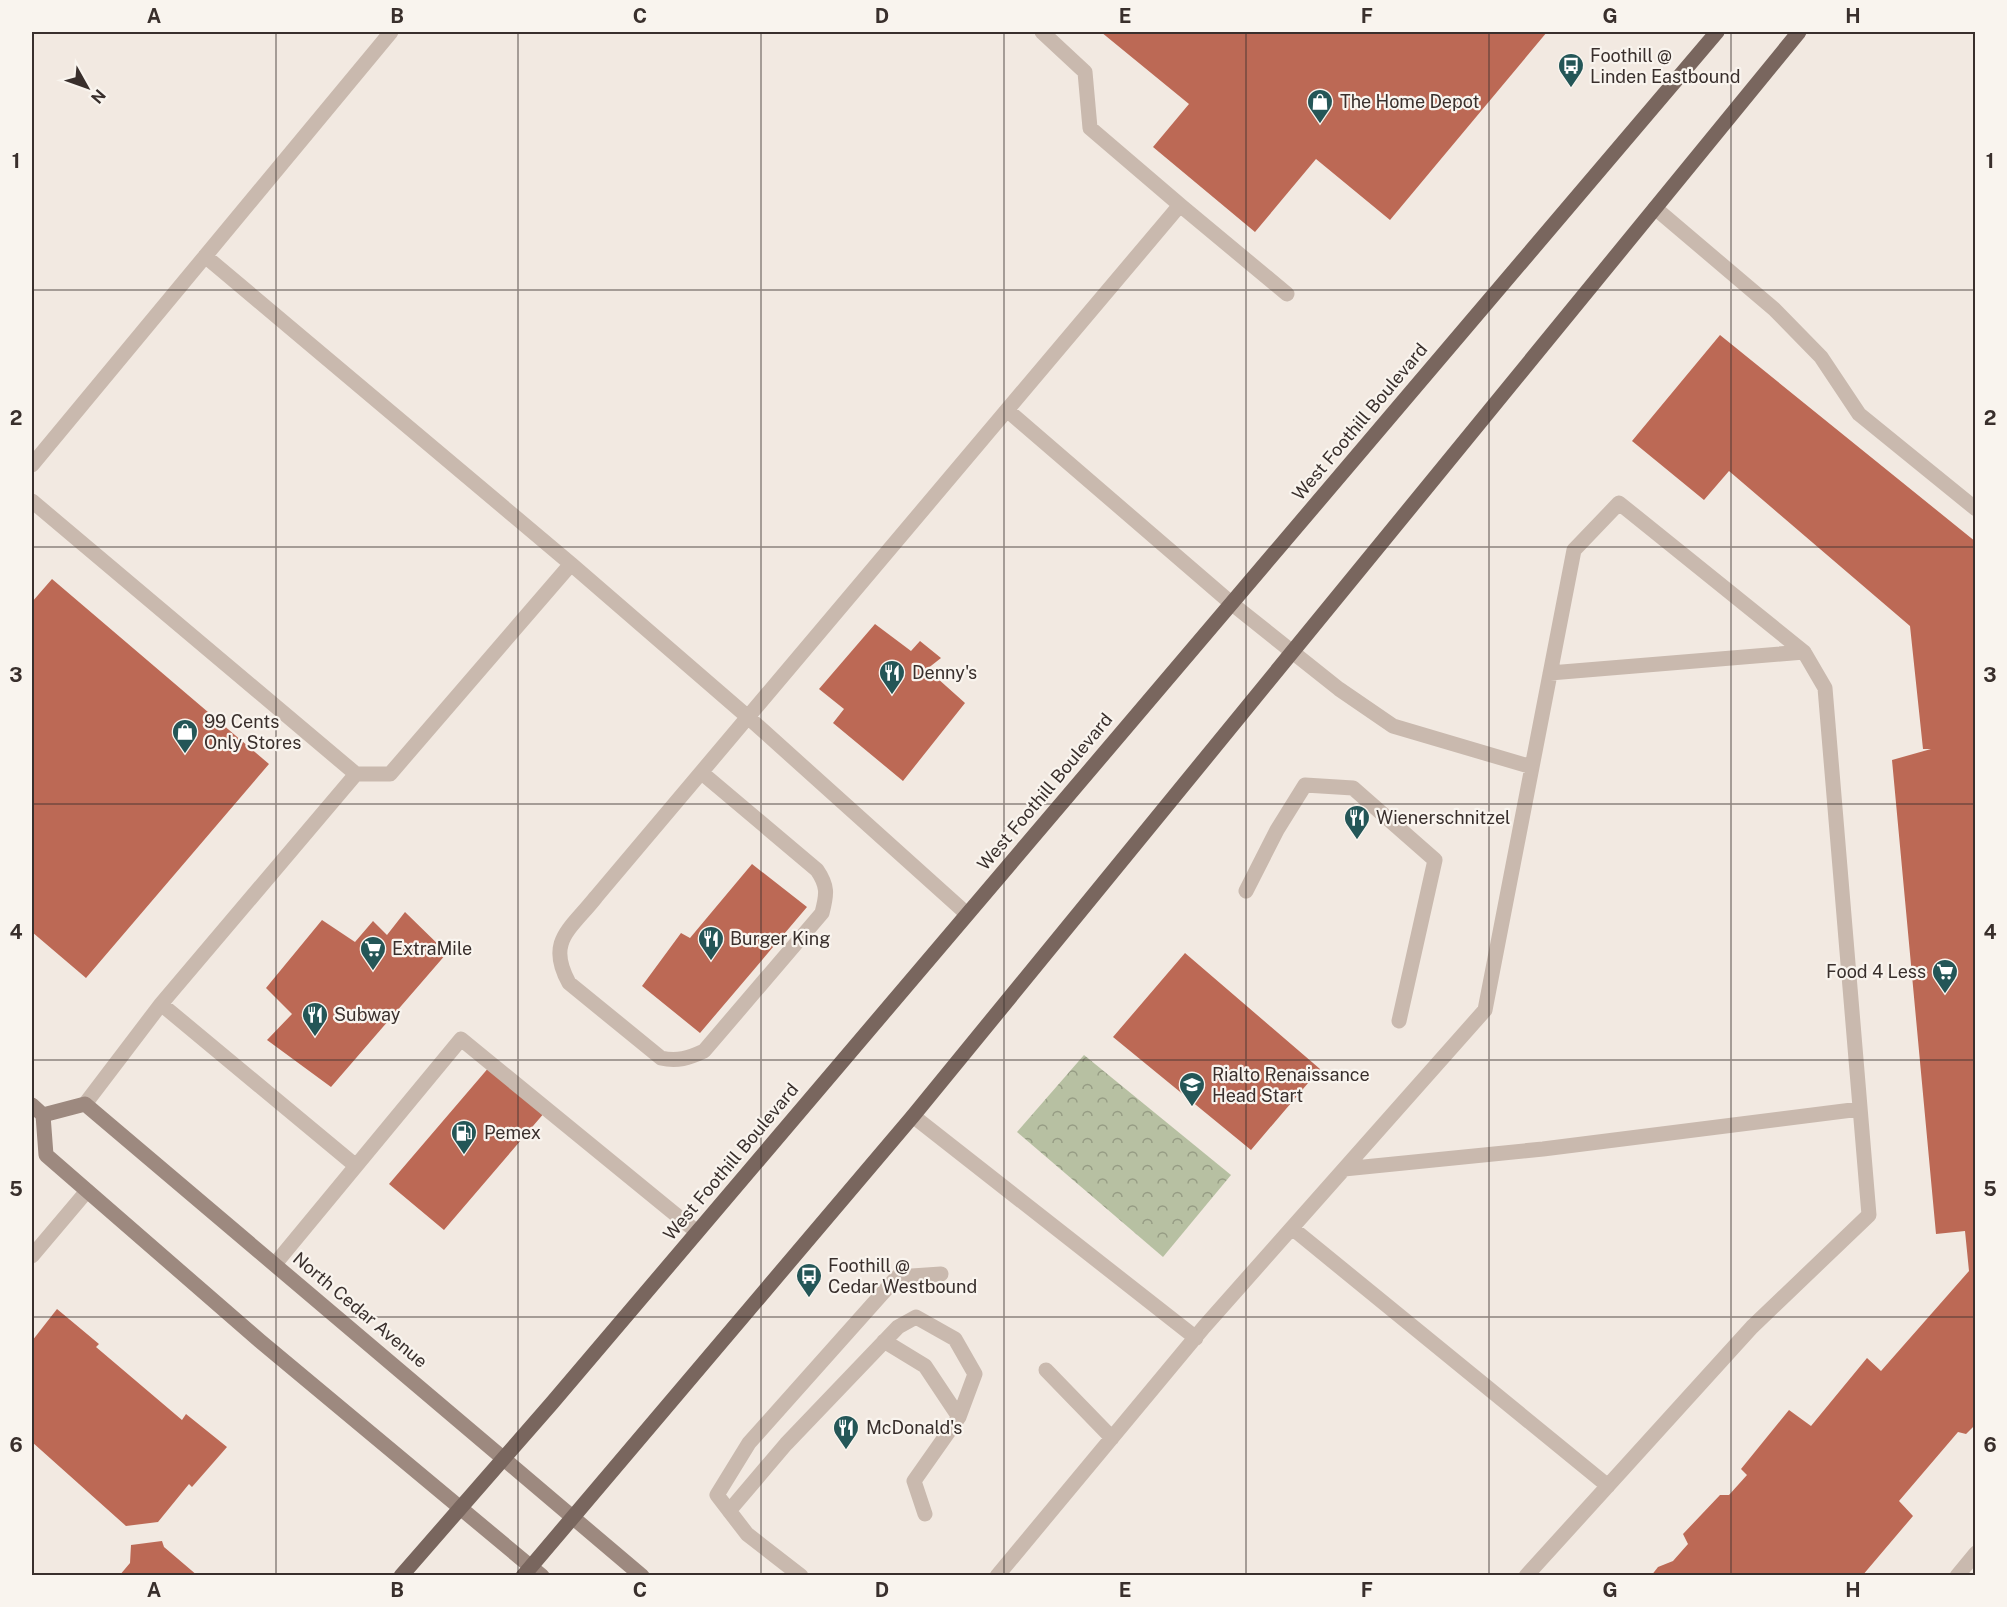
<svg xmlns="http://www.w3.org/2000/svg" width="2007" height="1607" viewBox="0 0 2007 1607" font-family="'Public Sans',sans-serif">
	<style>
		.forest { fill: url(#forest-crowns) }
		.building { fill: #bc6955 }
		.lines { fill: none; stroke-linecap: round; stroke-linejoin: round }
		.lane { stroke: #c9b9ae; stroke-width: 15 }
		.secondary { stroke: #9d897f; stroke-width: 15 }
		.primary { stroke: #79665e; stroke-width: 15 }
		.grid { fill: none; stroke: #392f2c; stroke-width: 1.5; stroke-opacity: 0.55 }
		.labels { text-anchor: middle; stroke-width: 4.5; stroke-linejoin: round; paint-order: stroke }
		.poi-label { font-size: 18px; fill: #392f2c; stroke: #f9f4ee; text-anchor: start }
		.street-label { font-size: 18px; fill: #392f2c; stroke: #f9f4ee }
		.neatline { fill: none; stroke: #392f2c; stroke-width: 2 }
		.grid-label { font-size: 20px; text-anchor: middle; font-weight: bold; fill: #392f2c }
	</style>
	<defs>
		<pattern id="forest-crowns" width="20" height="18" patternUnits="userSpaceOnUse" patternTransform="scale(1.5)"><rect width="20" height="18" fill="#b7c0a2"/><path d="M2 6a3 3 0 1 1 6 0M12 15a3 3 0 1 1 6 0" fill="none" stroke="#969c84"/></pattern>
	</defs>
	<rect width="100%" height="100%" fill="#f2e9e1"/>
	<!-- forest -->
	<path class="forest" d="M1084 1055 1231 1175 1163 1257 1017 1132Z"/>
	<!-- building -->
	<path class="building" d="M1101 32H1547L1390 220 1316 159 1255 232 1153 147 1189 104Z
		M1720 335 1976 542V1424L1966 1434 1958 1432 1899 1501 1913 1516 1862 1576H1651L1658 1567 1673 1561 1688 1544 1683 1534 1720 1495H1729L1747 1475 1741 1469 1789 1410 1811 1426 1867 1358 1881 1371 1969 1271 1965 1231 1936 1234 1892 760 1931 749H1923L1910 626 1729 471 1704 500 1632 441Z
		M52 579 269 764 86 978 32 932V602Z
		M875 624 911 651 920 641 941 658 927 669 965 703 903 781 833 723 844 709 819 689Z
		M752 864 807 907 700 1033 642 986 681 933 690 938Z
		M405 912 447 953 331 1087 267 1040 292 1014 266 988 322 920 355 942 373 921 387 935Z
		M1185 953 1320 1069 1251 1150 1113 1037Z
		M490 1066 545 1112 444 1230 389 1184Z
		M57 1309 99 1344 96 1347 182 1420 186 1414 227 1447 192 1487 189 1484 158 1522 126 1526 32 1442V1341Z
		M162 1541 164 1547 198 1576H119L130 1563 131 1545Z"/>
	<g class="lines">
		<!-- lane -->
		<path class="lane" d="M1180 205 1287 294
			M1655 208 1774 309 1821 357 1859 414 1976 509
			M205 256 571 564 749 718 967 914
			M1007 410 1231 603 1339 689 1393 726 1532 767
			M32 465 391 32
			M32 501 356 774 161 1004 85 1104
			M1550 673 1804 652
			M702 773 817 870C828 886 827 894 822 913L704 1051C689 1058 677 1062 661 1058L569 983C546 941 570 930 596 897L1180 205 1090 128 1085 72 1042 32
			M356 774H390L571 564
			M1246 891 1277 830 1305 785 1353 788 1435 860 1399 1021
			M161 1004 356 1166
			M913 1116 1196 1338
			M1344 1169 1543 1149 1860 1109
			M1292 1228 1608 1486
			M32 1256 87 1191
			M275 1264 461 1039 697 1232
			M884 1341 925 1366 959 1417
			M1046 1370 1112 1438
			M729 1511 786 1444 898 1327 916 1317 955 1339 975 1374 959 1417 914 1481 925 1514
			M801 1576 747 1534 717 1495 749 1443 897 1277 941 1274
			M997 1576 1204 1327 1485 1010 1574 550 1619 503 1804 652 1825 688 1869 1215 1752 1327 1526 1576
			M1957 1576 1976 1553"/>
		<!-- secondary -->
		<path class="secondary" d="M32 1105 43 1115 46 1155 260 1341 542 1576
			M43 1115 85 1104 642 1576"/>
		<!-- primary -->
		<path class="primary" d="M401 1576 552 1403 1717 32
			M523 1576 913 1116 1799 32"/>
	</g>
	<!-- grid -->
	<path class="grid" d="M276 32V1576M518 32V1576M761 32V1576M1004 32V1576M1246 32V1576M1489 32V1576M1731 32V1576M32 290H1976M32 547H1976M32 804H1976M32 1060H1976M32 1317H1976"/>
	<!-- icons -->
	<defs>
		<symbol id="bus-pin" viewBox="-11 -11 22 30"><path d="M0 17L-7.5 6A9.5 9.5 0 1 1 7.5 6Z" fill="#245657" stroke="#f9f4ee"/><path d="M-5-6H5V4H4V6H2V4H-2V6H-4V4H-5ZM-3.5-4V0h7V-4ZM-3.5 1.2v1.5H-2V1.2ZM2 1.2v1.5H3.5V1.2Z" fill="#fff"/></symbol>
		<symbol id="shop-pin" viewBox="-11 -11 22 30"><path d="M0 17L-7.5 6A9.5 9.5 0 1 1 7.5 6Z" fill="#245657" stroke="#f9f4ee"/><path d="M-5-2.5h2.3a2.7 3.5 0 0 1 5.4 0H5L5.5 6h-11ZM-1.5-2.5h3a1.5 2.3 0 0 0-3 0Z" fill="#fff"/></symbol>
		<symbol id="restaurant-pin" viewBox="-11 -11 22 30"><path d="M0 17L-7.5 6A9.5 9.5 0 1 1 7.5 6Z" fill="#245657" stroke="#f9f4ee"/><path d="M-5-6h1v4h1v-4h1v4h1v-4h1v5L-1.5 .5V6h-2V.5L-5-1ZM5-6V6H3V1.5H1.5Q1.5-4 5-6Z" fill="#fff"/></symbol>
		<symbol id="supermarket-pin" viewBox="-11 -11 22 30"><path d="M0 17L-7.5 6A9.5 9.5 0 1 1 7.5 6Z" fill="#245657" stroke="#f9f4ee"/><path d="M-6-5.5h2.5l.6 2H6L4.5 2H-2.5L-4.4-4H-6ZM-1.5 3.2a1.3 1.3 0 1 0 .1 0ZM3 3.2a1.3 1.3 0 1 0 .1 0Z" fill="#fff"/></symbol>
		<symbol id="school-pin" viewBox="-11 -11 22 30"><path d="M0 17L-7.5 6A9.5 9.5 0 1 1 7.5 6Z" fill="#245657" stroke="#f9f4ee"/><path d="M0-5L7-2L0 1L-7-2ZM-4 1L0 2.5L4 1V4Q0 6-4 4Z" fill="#fff"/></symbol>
		<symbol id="fuel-pin" viewBox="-11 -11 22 30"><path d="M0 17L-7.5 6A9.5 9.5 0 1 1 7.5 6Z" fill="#245657" stroke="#f9f4ee"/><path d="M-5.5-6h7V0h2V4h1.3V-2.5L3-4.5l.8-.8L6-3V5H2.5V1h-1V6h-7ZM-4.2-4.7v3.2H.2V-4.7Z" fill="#fff"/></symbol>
	</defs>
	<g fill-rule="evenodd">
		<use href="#bus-pin" x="1556" y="51" width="30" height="40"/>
		<use href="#shop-pin" x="1305" y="87" width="30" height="40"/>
		<use href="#restaurant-pin" x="877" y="658" width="30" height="40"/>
		<use href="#shop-pin" x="170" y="717" width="30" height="40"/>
		<use href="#restaurant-pin" x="1342" y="803" width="30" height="40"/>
		<use href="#restaurant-pin" x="696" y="924" width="30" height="40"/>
		<use href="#supermarket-pin" x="358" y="934" width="30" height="40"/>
		<use href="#supermarket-pin" x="1930" y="957" width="30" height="40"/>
		<use href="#restaurant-pin" x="300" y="1000" width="30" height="40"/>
		<use href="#school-pin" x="1177" y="1070" width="30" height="40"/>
		<use href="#fuel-pin" x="449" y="1118" width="30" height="40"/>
		<use href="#bus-pin" x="794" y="1261" width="30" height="40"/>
		<use href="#restaurant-pin" x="831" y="1413" width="30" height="40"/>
	</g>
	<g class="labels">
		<!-- poi labels -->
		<g class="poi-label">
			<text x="1590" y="62">Foothill @<tspan x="1590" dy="21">Linden Eastbound</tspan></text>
			<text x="1340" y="108">The Home Depot</text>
			<text x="912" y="679">Denny's</text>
			<text x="204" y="728">99 Cents<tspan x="204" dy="21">Only Stores</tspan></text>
			<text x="1376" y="824">Wienerschnitzel</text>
			<text x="730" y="945">Burger King</text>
			<text x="392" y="955">ExtraMile</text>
			<text x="1926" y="978" text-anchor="end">Food 4 Less</text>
			<text x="334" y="1021">Subway</text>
			<text x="1212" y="1081">Rialto Renaissance<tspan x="1212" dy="21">Head Start</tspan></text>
			<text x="484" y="1139">Pemex</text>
			<text x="828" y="1272">Foothill @<tspan x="828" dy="21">Cedar Westbound</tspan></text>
			<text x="866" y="1434">McDonald's</text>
		</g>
		<!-- street labels -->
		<g class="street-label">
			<text transform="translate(1360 422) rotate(-50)" y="6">West Foothill Boulevard</text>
			<text transform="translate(1045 792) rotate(-50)" y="6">West Foothill Boulevard</text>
			<text transform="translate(731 1162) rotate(-50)" y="6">West Foothill Boulevard</text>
			<text transform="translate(360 1310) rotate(40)" y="6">North Cedar Avenue</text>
		</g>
	</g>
	<!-- border -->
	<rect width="2007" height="1607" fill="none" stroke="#f9f4ee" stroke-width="66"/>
	<!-- north arrow -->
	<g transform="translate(87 87) rotate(130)" stroke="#f9f4ee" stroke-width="4.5" paint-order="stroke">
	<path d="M0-4.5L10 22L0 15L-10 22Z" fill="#392f2c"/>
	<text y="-9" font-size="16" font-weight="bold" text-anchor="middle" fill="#392f2c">N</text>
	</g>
	<rect x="33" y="33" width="1941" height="1541" class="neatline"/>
	<g class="grid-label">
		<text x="154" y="23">A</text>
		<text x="397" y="23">B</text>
		<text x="640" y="23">C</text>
		<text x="882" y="23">D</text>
		<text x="1125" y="23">E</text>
		<text x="1367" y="23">F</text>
		<text x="1610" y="23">G</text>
		<text x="1853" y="23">H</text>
		<text x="16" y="168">1</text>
		<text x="1990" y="168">1</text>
		<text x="16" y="425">2</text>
		<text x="1990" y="425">2</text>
		<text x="16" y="682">3</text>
		<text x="1990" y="682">3</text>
		<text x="16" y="939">4</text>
		<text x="1990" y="939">4</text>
		<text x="16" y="1196">5</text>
		<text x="1990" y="1196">5</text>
		<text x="16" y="1452">6</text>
		<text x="1990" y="1452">6</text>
		<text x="154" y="1597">A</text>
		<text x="397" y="1597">B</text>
		<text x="640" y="1597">C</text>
		<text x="882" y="1597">D</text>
		<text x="1125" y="1597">E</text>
		<text x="1367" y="1597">F</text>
		<text x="1610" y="1597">G</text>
		<text x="1853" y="1597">H</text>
	</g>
</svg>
